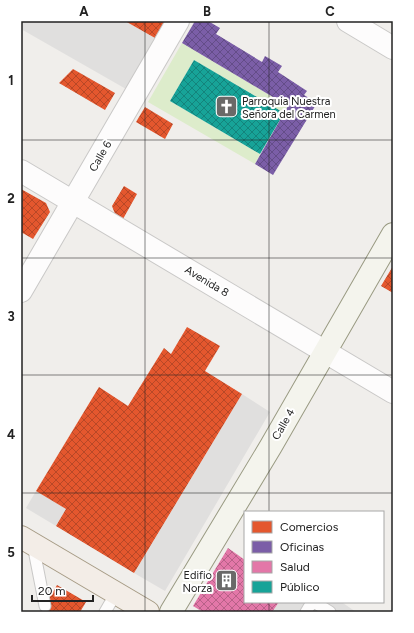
<svg xmlns="http://www.w3.org/2000/svg" width="414" height="633" viewBox="0 0 414 633" font-family="Figtree,sans-serif">
	<style>
		.garden { fill: #ddeccb }
		.parking { fill: #e0dfde }
		.shops { fill: url(#shops-cross-hatch) }
		.offices { fill: url(#offices-cross-hatch) }
		.health { fill: url(#health-cross-hatch) }
		.public { fill: url(#public-cross-hatch) }
		.lines { fill: none; stroke-linecap: round; stroke-linejoin: round }
		.lane-casing { stroke: #c9c8c7; stroke-width: 13 }
		.street-casing { stroke: #c9c8c7; stroke-width: 24 }
		.secondary-casing { stroke: #999a82; stroke-width: 24 }
		.primary-casing { stroke: #a79c86; stroke-width: 24 }
		.lane { stroke: #fdfcfc; stroke-width: 11 }
		.street { stroke: #fdfcfc; stroke-width: 22 }
		.secondary { stroke: #f4f4ed; stroke-width: 22 }
		.primary { stroke: #f3ede7; stroke-width: 22 }
		.grid { fill: none; stroke: #222; stroke-width: 1; stroke-opacity: 0.55 }
		.labels { text-anchor: middle; stroke-width: 4; stroke-linejoin: round; paint-order: stroke }
		.poi-label { font-size: 11px; fill: #222; stroke: #fff; text-anchor: start }
		.street-label { font-size: 11px; fill: #222; stroke: #fff }
		.neatline { fill: none; stroke: #222; stroke-width: 1.5 }
		.grid-label { font-size: 13px; text-anchor: middle; font-weight: bold; fill: #222 }
	</style>
	<defs>
		<pattern id="shops-cross-hatch" width="8" height="8" patternUnits="userSpaceOnUse"><rect width="8" height="8" fill="#e4572e"/><path d="M0 0l8 8M0 8l8-8" fill="none" stroke="#b84827"/></pattern>
		<pattern id="offices-cross-hatch" width="8" height="8" patternUnits="userSpaceOnUse"><rect width="8" height="8" fill="#7b5ea7"/><path d="M0 0l8 8M0 8l8-8" fill="none" stroke="#644d88"/></pattern>
		<pattern id="health-cross-hatch" width="8" height="8" patternUnits="userSpaceOnUse"><rect width="8" height="8" fill="#e377a8"/><path d="M0 0l8 8M0 8l8-8" fill="none" stroke="#b86188"/></pattern>
		<pattern id="public-cross-hatch" width="8" height="8" patternUnits="userSpaceOnUse"><rect width="8" height="8" fill="#17a398"/><path d="M0 0l8 8M0 8l8-8" fill="none" stroke="#14847c"/></pattern>
	</defs>
	<rect width="100%" height="100%" fill="#f0eeeb"/>
	<!-- garden -->
	<path class="garden" d="M182 43 288 106 284 113 194 60 170 101 260 154 255 164 148 102Z"/>
	<!-- parking -->
	<path class="parking" d="M21 21H125L155 38 126 89 21 29Z
		M242 394 270 412 165 591 134 573Z
		M36 491 66 509 56 526 26 508Z
		M279 602H343V603L356 612H272Z"/>
	<!-- shops -->
	<path class="shops" d="M125 21H165L155 38Z
		M73 69 115 93 105 110 59 83Z
		M145 107 173 124 165 139 136 122Z
		M124 186 137 194 123 219 115 214 112 206Z
		M21 189 46 203 50 212 33 239 21 232Z
		M393 266V293L381 286Z
		M187 327 220 346 205 371 242 394 134 573 56 526 66 509 36 491 99 387 128 406 164 348 171 354Z
		M57 585 86 602 80 612H41Z"/>
	<!-- offices -->
	<path class="offices" d="M195 21H208L220 28 216 34 262 62 265 56 282 66 278 72 307 91 304 95 317 103 273 175 255 164 288 106 182 43Z"/>
	<!-- health -->
	<path class="health" d="M228 548 245 560V602H279L272 612H203L193 606Z"/>
	<!-- public -->
	<path class="public" d="M194 60 284 113 260 154 170 101Z"/>
	<g class="lines">
		<defs>
			<path id="lane" d="M33 545 45 606
				M314 602 330 612
				M105 612 116 593
				M306 612 312 602"/>
			<path id="street" d="M348 21 393 48
				M21 171 393 392
				M21 291 178 21"/>
			<path id="secondary" d="M171 612 271 446 393 234"/>
			<path id="primary" d="M21 537 148 612"/>
		</defs>
		<!-- lane casing -->
		<use href="#lane" class="lane-casing"/>
		<!-- street casing -->
		<use href="#street" class="street-casing"/>
		<!-- secondary casing -->
		<use href="#secondary" class="secondary-casing"/>
		<!-- primary casing -->
		<use href="#primary" class="primary-casing"/>
		<!-- lane -->
		<use href="#lane" class="lane"/>
		<!-- street -->
		<use href="#street" class="street"/>
		<!-- secondary -->
		<use href="#secondary" class="secondary"/>
		<!-- primary -->
		<use href="#primary" class="primary"/>
	</g>
	<!-- grid -->
	<path class="grid" d="M145 21V612M269 21V512M21 140H393M21 258H393M21 375H393M21 493H393M269 602V612"/>
	<!-- icons -->
	<defs>
		<symbol id="church-square" viewBox="-11 -11 22 22"><rect x="-9" y="-9" width="18" height="18" rx="4" fill="#6a6968" stroke="#fff"/><path d="M-1.2-6h2.4v3.5h3.3v2.4h-3.3V6h-2.4V-.1h-3.3v-2.4h3.3Z" fill="#fff"/></symbol>
		<symbol id="building-square" viewBox="-11 -11 22 22"><rect x="-9" y="-9" width="18" height="18" rx="4" fill="#6a6968" stroke="#fff"/><path d="M-4-6H4V6H1V3H-1V6H-4ZM-2.5-4.3h1.7v1.8h-1.7ZM.8-4.3h1.7v1.8H.8ZM-2.5-1h1.7V.8h-1.7ZM.8-1h1.7V.8H.8Z" fill="#fff"/></symbol>
	</defs>
	<g fill-rule="evenodd">
		<use href="#church-square" x="214" y="94" width="25" height="25"/>
		<use href="#building-square" x="214" y="568" width="25" height="25"/>
	</g>
	<g class="labels">
		<!-- poi labels -->
		<g class="poi-label">
			<text x="242" y="105">Parroquia Nuestra<tspan x="242" dy="13">Señora del Carmen</tspan></text>
			<text x="212" y="579" text-anchor="end">Edifio<tspan x="212" dy="13">Norza</tspan></text>
		</g>
		<!-- street labels -->
		<g class="street-label">
			<text transform="translate(100 156) rotate(-60)" y="4">Calle 6</text>
			<text transform="translate(207 281) rotate(31)" y="4">Avenida 8</text>
			<text transform="translate(283 424) rotate(-60)" y="4">Calle 4</text>
		</g>
	</g>
	<!-- border -->
	<rect width="414" height="633" fill="none" stroke="#ffffff" stroke-width="44"/>
	<!-- legend -->
	<rect x="244" y="511" width="140" height="92" fill="#ffffff" stroke="#a7a7a7"/>
	<rect x="252" y="521" width="20" height="12" fill="#e4572e" stroke="#a7a7a7"/>
	<text x="280" y="531" font-size="12" fill="#222222">Comercios</text>
	<rect x="252" y="541" width="20" height="12" fill="#7b5ea7" stroke="#a7a7a7"/>
	<text x="280" y="551" font-size="12" fill="#222222">Oficinas</text>
	<rect x="252" y="561" width="20" height="12" fill="#e377a8" stroke="#a7a7a7"/>
	<text x="280" y="571" font-size="12" fill="#222222">Salud</text>
	<rect x="252" y="581" width="20" height="12" fill="#17a398" stroke="#a7a7a7"/>
	<text x="280" y="591" font-size="12" fill="#222222">Público</text>
	<!-- scale -->
	<path d="M32 595v6h61v-6" fill="none" stroke="#222222" stroke-width="2"/>
	<text x="38" y="595" font-size="12" fill="#222222" stroke="#ffffff" stroke-width="3" paint-order="stroke">20 m</text>
	<rect x="22" y="22" width="370" height="589" class="neatline"/>
	<g class="grid-label">
		<text x="84" y="16">A</text>
		<text x="207" y="16">B</text>
		<text x="330" y="16">C</text>
		<text x="11" y="85">1</text>
		<text x="11" y="203">2</text>
		<text x="11" y="321">3</text>
		<text x="11" y="439">4</text>
		<text x="11" y="557">5</text>
	</g>
</svg>
